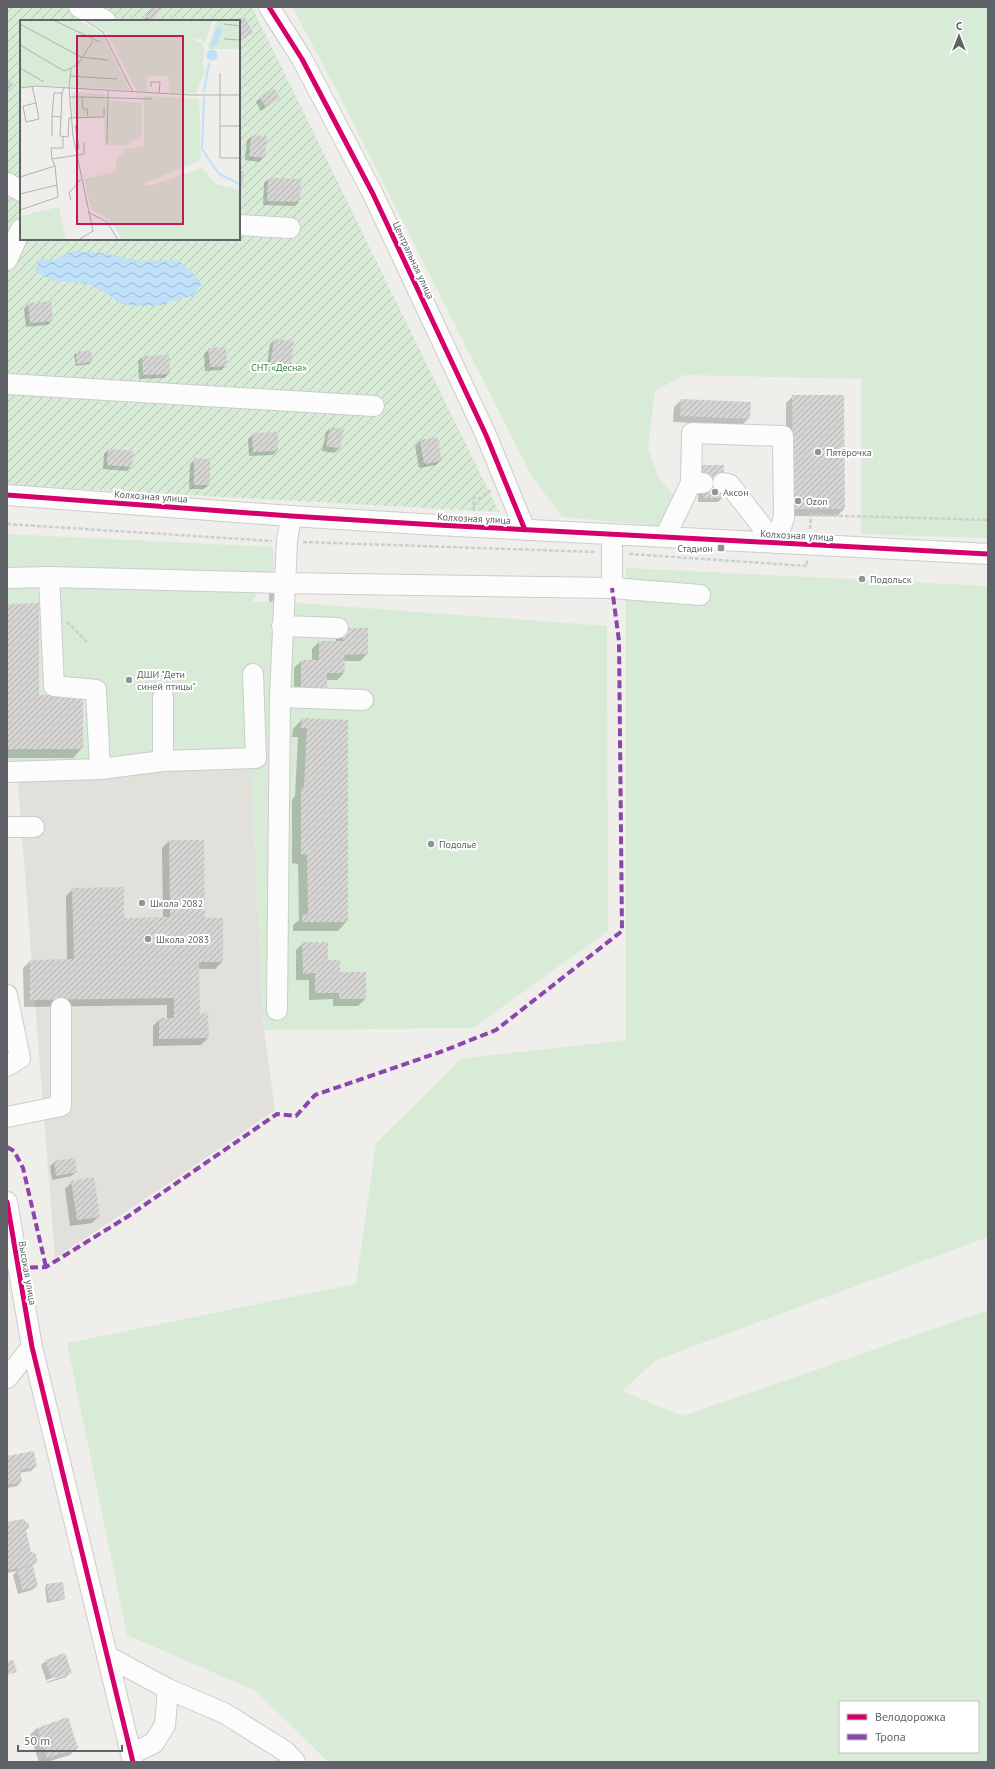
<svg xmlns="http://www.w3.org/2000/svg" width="995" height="1769" viewBox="0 0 995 1769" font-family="'PT Sans',sans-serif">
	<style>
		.education { fill: #e2e0da }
		.grass { fill: #d8ebd6; fill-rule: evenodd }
		.garden { fill: url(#garden-furrows); fill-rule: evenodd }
		.water { fill: url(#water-waves) }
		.shadow { fill: #0003; fill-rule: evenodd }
		.building { fill: url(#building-hatch) }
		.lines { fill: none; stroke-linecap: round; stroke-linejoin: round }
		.minor-casing { stroke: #cbcccc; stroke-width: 22 }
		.path { stroke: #cacfcc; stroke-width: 2.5; stroke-dasharray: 4 2; stroke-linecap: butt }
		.minor { stroke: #fdfcfc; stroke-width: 20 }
		.quiet { stroke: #8e44ad; stroke-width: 4; stroke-dasharray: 8 4; stroke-linecap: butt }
		.cycleway-casing { stroke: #fff; stroke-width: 8 }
		.cycleway { stroke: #d6006c; stroke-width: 5 }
		.poi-dot { fill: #919496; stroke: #fff; stroke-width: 1.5 }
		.labels { text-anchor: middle; stroke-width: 4; stroke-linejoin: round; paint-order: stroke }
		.street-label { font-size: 10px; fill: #5f6368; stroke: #fff }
		.park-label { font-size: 10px; fill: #348238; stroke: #fff }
		.poi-label { font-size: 10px; fill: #5f6368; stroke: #fff; text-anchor: start }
		.inset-river { fill: none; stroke: #bfe0f9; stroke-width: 2 }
		.inset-road { fill: none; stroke: #b1b2b2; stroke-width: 1 }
		.view { fill: #c2185b; fill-opacity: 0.15; stroke: #c2185b; stroke-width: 2 }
		.inset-edge { fill: none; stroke: #5f6368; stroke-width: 2 }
	</style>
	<defs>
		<pattern id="garden-furrows" width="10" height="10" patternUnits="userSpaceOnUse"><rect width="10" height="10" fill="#d8ebd6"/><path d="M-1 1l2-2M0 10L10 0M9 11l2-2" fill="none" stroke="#b2c2b1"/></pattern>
		<pattern id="water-waves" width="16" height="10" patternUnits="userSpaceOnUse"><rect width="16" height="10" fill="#bfe0f9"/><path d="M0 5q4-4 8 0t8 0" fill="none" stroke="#9eb9cd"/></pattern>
		<pattern id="building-hatch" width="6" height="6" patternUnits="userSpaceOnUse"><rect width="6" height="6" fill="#d6d5d3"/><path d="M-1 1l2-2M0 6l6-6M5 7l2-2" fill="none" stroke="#b1b0af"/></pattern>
	</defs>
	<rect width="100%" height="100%" fill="#efeeea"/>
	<!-- education -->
	<path class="education" d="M130 758H250L264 1030 275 1110 181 1175 55 1258 17 772 128 776Z"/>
	<!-- grass -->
	<path class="grass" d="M292 7H988V538L861 534V379L684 375 655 391 648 448 659 479 674 495 661 526 562 517 531 475 335 87Z
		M7 534 273 547 274 570 252 602H283L607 626 608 931 473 1028 264 1030 250 758H130L128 776 7 772Z
		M626 568 988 586V1237L656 1360 622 1391 683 1416 988 1310V1762H328L256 1691 127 1635 67 1343 356 1284 376 1143 461 1059 626 1040ZM840 1702H978V1752H840Z"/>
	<!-- garden -->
	<path class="garden" d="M7 7H252L499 512 7 485ZM21 21H239V239H21Z"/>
	<!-- water -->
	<path class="water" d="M73 251 101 253 142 261 177 260 191 271 202 284 193 295 157 306H141L121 304 106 293 89 284 52 280 35 271 40 258 55 260Z"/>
	<!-- shadow -->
	<path class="shadow" d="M152 7 160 8 152 21H143Z
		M244 17 252 32 239 42V21H237Z
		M260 98H279L261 111 256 102Z
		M252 136 264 157 259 162 245 160 247 140Z
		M268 179 299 202 294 206 263 205 264 183Z
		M50 302 52 320 48 325 26 327 24 309 28 304Z
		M274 340 290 368 285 372 266 370 270 344Z
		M209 349 226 366 221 370 205 371 204 354Z
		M76 353 91 362 90 364 76 366 74 355Z
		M143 357 169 374 164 378 139 379 138 361Z
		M793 396 844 509 837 516H786V403Z
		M681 400 749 418 742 425 673 422 674 407Z
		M330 428 339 449 334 453 322 451 326 432Z
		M253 434 277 451 273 455 249 456 248 439Z
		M437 438 441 460 436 465 419 468 415 446 420 441Z
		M108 450 131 467 127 471 103 469 104 454Z
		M195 459 209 485 204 489H189L190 464Z
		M703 466 722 498 718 502H698L699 471Z
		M274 589V601L269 602V591Z
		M7 605 38 696 82 748 73 758H7Z
		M367 629V654L360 661H343L344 673 337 680H326L294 698V668L301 661H312V649L319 642H336V636Z
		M302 719 347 721V921L338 931H293V925L299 920 298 864 292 863V800L295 796 298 737H292L293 729Z
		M169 841 222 962 215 969H198L199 1015 208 1038 201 1045 153 1046V1026L160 1019H167V1005L24 1007 23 968 30 961 67 960 66 896 73 889 123 919 163 918 162 848Z
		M303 943 327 961 365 999 358 1006H333V999L309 1000V980H296V950Z
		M55 1162 76 1172 71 1176 52 1180 50 1166Z
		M72 1182 99 1216 92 1223 70 1226 65 1189Z
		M7 1457 36 1466 31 1471 19 1473 21 1482 17 1486 7 1488Z
		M22 1520 30 1553 36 1562 32 1566 37 1586 32 1590 18 1594 13 1575 17 1571 7 1573V1523Z
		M47 1585 64 1598 62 1600 47 1603 45 1587Z
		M46 1661 71 1672 66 1677 47 1683 41 1665ZM67 1673V1675L47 1682 46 1680Z
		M37 1728 77 1748 70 1755 47 1762H39L30 1735Z"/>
	<!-- building -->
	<path class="building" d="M152 7H162L153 21 146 17Z
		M244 16 253 33 239 41V21H235Z
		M7 80 13 83 7 94Z
		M274 88 280 98 266 107 259 97Z
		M251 135 267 136 265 158 249 156Z
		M239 161 242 162 241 171 244 172 241 193H239Z
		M268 178 301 179 300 202 267 201Z
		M51 301 53 321 30 323 28 303Z
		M274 339 294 341 291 368 270 366Z
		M226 347 227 366 210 367 208 348Z
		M91 350 93 362 77 364 76 352Z
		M169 355 170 374 143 375 142 356Z
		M792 395H844L845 509H793Z
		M681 399 751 402 750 419 680 416Z
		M330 427 344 429 340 449 326 446Z
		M278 432V451L253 452 252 433Z
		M437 437 442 461 424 464 420 440Z
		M108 449 134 451 132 467 107 465Z
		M194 458 210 459V485H194Z
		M703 465H724L723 498H703Z
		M39 603V695H83V749H7V604Z
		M343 628H368V654L344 655 345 673H327V692H301V660H319V641H343Z
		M302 718 348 720V922H302V915L308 914 307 855 301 854V790L304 786 307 728H301Z
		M169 840H204L205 918H223V962H199L200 1014 208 1013 209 1038 159 1039V1018H174V998L30 1000V960L74 959 72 888 124 887V918L170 917Z
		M302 942H328V960H340V972H366V999H339V993H315V973L303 974Z
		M75 1158 77 1172 56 1176 54 1161Z
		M94 1177 100 1217 77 1220 71 1181Z
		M34 1451 37 1467 20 1470 22 1482 7 1485V1456Z
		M23 1519 29 1524V1528L26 1530 31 1552 35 1553 37 1558V1562L34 1565 8 1570 7 1522Z
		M33 1566 38 1586 22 1590 17 1569Z
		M63 1582 65 1599 49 1601 46 1584Z
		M65 1653 72 1673 52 1679 45 1660Z
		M13 1660 17 1672 7 1675V1661Z
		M68 1717 78 1748 47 1758 37 1728Z"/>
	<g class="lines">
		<defs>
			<path id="minor" d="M79 7 106 21
				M269 7 302 59 373 194 486 435 525 530
				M7 183 21 191
				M239 225 290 228
				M7 260 21 229
				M7 384 374 406
				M691 483 692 433 783 436 784 518 775 543
				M723 483 729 484 775 543
				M7 495 291 516 437 525 988 554
				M612 534V588
				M665 537 691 483H703
				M49 577 285 583 612 588 700 595
				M7 578 49 577 54 686 96 690 100 769
				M282 626 338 628
				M163 697V761
				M280 697 363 700
				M7 772 100 769 163 761 256 758 253 674
				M7 827H34
				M7 995 20 1058 7 1066
				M277 1010 280 697 287 541 291 516
				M7 1117 61 1106V1008
				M7 1202 32 1347 133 1762
				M7 1378 32 1347
				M107 1656 168 1689 224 1713 285 1751 295 1762
				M131 1754 154 1743 165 1725 168 1689"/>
		</defs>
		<!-- minor casing -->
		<use href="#minor" class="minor-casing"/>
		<!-- path -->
		<path class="path" d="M474 511 473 498H481L491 490
			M7 524 272 541
			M810 529 811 515 988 520
			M303 542 596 552
			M629 554 807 566V560
			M67 622 87 642"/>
		<!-- minor -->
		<use href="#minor" class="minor"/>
		<!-- quiet -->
		<path class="quiet" d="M7 1147 14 1151 23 1168 46 1267
			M18 1268 46 1267 127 1217 277 1114 296 1116 315 1095 443 1051 496 1030 622 931 619 641 612 588"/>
		<defs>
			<path id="cycleway" d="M269 7 302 59 373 194 486 435 525 530
				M7 495 291 516 437 525 988 554
				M7 1202 32 1347 133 1762"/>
		</defs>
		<!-- cycleway casing -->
		<use href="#cycleway" class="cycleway-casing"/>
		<!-- cycleway -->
		<use href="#cycleway" class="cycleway"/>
	</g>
	<!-- markers -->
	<g class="poi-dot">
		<circle cx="818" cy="452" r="4"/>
		<circle cx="715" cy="492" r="4"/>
		<circle cx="798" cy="501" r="4"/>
		<rect x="717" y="544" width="8" height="8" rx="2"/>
		<circle cx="862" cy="579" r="4"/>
		<circle cx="129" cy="680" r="4"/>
		<circle cx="431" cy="844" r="4"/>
		<circle cx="142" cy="903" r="4"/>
		<circle cx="148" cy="939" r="4"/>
	</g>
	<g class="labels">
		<!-- street labels -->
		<g class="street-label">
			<text transform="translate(414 260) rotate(65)" y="4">Центральная улица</text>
			<text transform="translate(151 496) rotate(4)" y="4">Колхозная улица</text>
			<text transform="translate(474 518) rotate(3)" y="4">Колхозная улица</text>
			<text transform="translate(797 535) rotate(3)" y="4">Колхозная улица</text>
			<text transform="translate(28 1273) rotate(80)" y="4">Высокая улица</text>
		</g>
		<!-- park labels -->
		<g class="park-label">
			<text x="279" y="371">СНТ «Десна»</text>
		</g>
		<!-- poi labels -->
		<g class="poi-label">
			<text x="826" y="456">Пятёрочка</text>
			<text x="723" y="496">Аксон</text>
			<text x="806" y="505">Ozon</text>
			<text x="713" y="552" text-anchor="end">Стадион</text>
			<text x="870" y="583">Подольск</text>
			<text x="137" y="678">ДШИ "Дети<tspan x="137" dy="12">синей птицы"</tspan></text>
			<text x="439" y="848">Подолье</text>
			<text x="150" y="907">Школа 2082</text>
			<text x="156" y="943">Школа 2083</text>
		</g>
	</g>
	<!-- overview -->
	<g transform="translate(20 20)">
		<rect width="220" height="220" fill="#efeeea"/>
		<path d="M67 0H131L183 24 185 32 182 45 185 51 176 73H149L148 56H130L127 58V72L117 71 86 12ZM51 72 86 74 84 80 122 83V115L107 125H85L84 97 53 98ZM124 76 179 79 181 136 178 141 123 164 130 166 182 148 196 164 220 170V220H102L95 207 84 196 71 190 64 159 95 152 97 138 106 129 124 126ZM39 187 46 220H0V196Z" fill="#d8ebd6"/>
		<path d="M136 0H192L185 23 181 21V17L177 20 137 4Z" fill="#d8ebd6"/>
		<path d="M0 0H58L82 13 110 70 16 65 0 68ZM197 0H220V29H189L188 26Z" fill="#d8ebd6"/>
		<path d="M197 7 201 8V13L197 25 190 27ZM186.5 35a5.5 5.5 0 1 1 11 0a5.5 5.5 0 1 1-11 0Z" fill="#bfe0f9"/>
		<path class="inset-river" d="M184 72 189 43M184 77 182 129 199 154 220 164"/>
		<path class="inset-road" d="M33 0 80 22M65 0 83 12 113 72M0 4 61 37 88 40M204 4 220 6M204 19 220 20M0 25 44 51 51 48M0 48 24 62M200 53V138H220M50 56 97 59M12 66 16 83 3 86 6 102 19 99 16 83M131 67V62H140L139 74M0 68 16 66 171 75H220M44 68 42 73H34L32 96 41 97 40 116 48 117 49 98 84 97V88M49 77H62L63 89H67L68 98M62 77 132 79M41 97 42 73M55 105 59 128 56 131M200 106H220M32 116V96M43 116V128H31L32 139 64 134V123M87 123 88 71M0 157 35 146 32 139M0 174 37 165M51 180 49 173 61 159M0 190 38 177 35 146M68 192 87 202 98 220M58 220 73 211 53 116 49 68 51 48 58 44 73 21"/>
		<path class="view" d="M57 16H163V204H57Z"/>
		<rect width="220" height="220" class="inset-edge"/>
	</g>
	<!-- border -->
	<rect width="995" height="1769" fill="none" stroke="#5f6368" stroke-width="16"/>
	<!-- legend -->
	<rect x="839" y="1701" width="140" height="52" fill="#ffffff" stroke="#bfc1c3"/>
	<rect x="847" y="1714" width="20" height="6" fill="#d6006c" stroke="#bfc1c3"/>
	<text x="875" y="1721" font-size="12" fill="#5f6368">Велодорожка</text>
	<rect x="847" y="1734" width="20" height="6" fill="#8e44ad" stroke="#bfc1c3"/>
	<text x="875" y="1741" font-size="12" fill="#5f6368">Тропа</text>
	<!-- north arrow -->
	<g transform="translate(959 36)" stroke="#ffffff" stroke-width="3" paint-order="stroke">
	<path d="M0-3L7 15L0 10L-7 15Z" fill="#5f6368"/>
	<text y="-6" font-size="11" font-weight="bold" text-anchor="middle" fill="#5f6368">С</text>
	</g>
	<!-- scale -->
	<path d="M18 1745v6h104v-6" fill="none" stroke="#5f6368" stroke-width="2"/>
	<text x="24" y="1745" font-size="12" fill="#5f6368" stroke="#ffffff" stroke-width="3" paint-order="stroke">50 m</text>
</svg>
